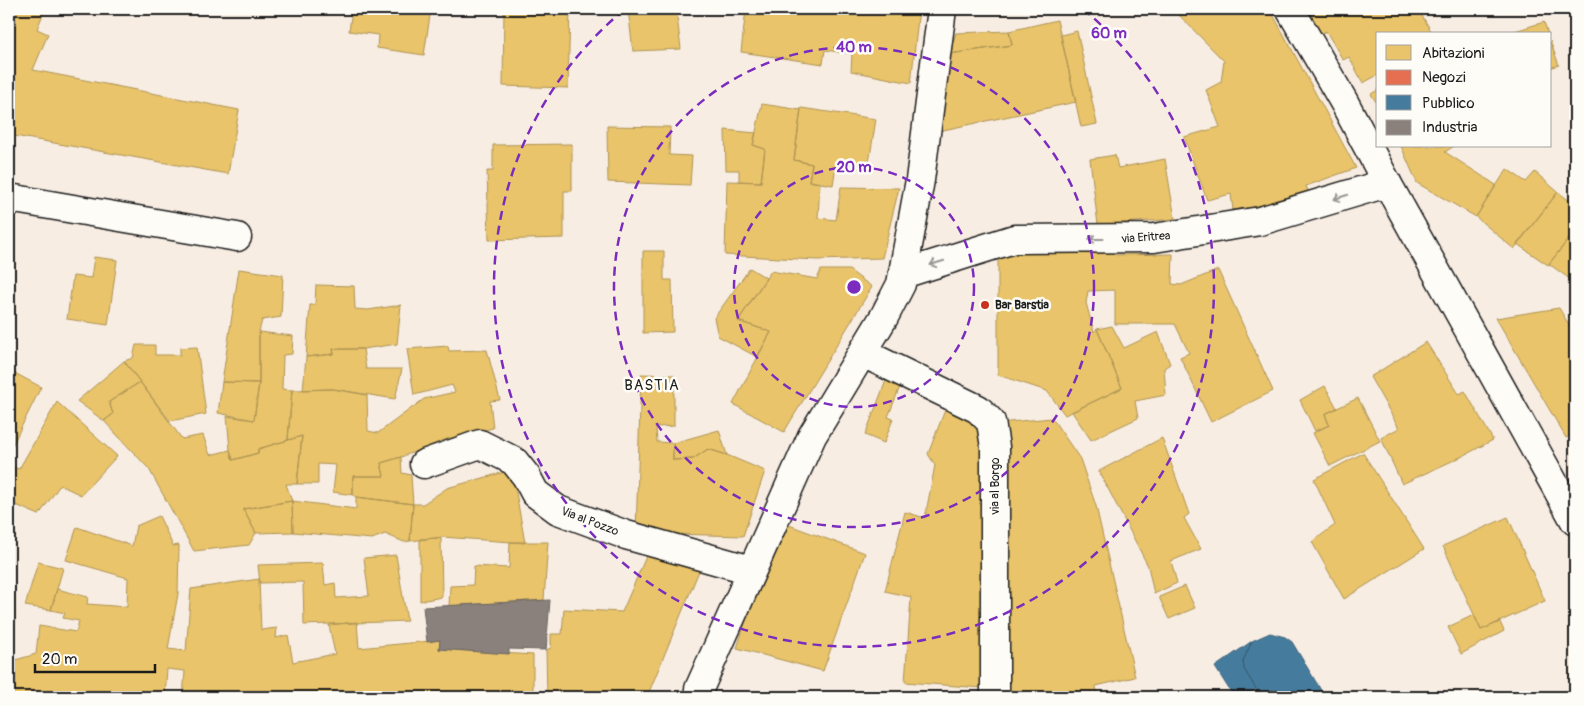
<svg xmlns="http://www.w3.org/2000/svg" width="1584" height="706" viewBox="0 0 1584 706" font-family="Pangolin,sans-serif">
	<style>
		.homes { fill: #e9c46a; stroke: #ac9253 }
		.shops { fill: #e76f51; stroke: #aa5641 }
		.public { fill: #457b9d; stroke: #395e76 }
		.industry { fill: #8a817c; stroke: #69635f }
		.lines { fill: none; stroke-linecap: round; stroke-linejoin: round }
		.minor-casing { stroke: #1c1c1c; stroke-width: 31 }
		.secondary-casing { stroke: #1c1c1c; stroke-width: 31 }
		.minor { stroke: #fdfcf7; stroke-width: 28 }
		.secondary { stroke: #fdfcf7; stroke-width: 28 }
		.oneway { stroke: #989794 }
		.ring { fill: none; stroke: #7b2cbf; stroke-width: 2.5; stroke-dasharray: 9 6 }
		.poi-dot { fill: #c8321e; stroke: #fdfcf7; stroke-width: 2 }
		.labels { text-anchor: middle; stroke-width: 5; stroke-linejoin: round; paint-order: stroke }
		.street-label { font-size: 12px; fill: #1c1c1c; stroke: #fdfcf7 }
		.poi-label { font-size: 12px; font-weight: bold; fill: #1c1c1c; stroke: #fdfcf7; text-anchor: start }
		.quarter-label { font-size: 15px; letter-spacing: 1px; fill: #1c1c1c; stroke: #fdfcf7 }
		.centre { fill: #7b2cbf; stroke: #fdfcf7; stroke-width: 2.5 }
		.ring-label { font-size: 15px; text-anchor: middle; font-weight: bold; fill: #7b2cbf; stroke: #fdfcf7; stroke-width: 5; stroke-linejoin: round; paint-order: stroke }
	</style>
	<rect width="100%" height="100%" fill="#f8ede3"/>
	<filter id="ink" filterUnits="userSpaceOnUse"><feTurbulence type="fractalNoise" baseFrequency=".02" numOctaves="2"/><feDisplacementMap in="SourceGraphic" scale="10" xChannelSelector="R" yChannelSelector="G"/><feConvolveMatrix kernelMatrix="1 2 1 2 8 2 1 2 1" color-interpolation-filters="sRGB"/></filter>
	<g filter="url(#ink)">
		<!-- homes -->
		<path class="homes" d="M9 9H45L37 29 48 34 33 70 239 110 228 174 9 135Z
			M352 9H431L424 55 377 48 378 35 349 31Z
			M504 9H570L568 88 503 86Z
			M628 9H676L681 49 633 51Z
			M746 9H826L839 11V9H919L911 83 851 71 852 54 825 50 823 64 741 52Z
			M1173 9H1270L1356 168 1306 186 1309 193 1256 207 1233 210 1231 194 1207 200 1184 137 1220 127 1206 90 1221 82 1224 61Z
			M1302 9H1418L1433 34H1378V75L1363 83 1349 57 1343 60 1326 31 1318 35Z
			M1057 20 1076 102 929 133 949 54 1012 45 1009 31Z
			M1544 22 1548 34H1505Z
			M1009 31 1012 45 949 54 956 33Z
			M1077 31 1097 124 1081 127 1061 35Z
			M1550 41 1559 65 1550 68Z
			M1378 90V105L1371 94Z
			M762 104 801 110 794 160 812 164 809 181 820 183 818 218 836 220 841 187 899 188 882 258 817 260 725 255 727 181 761 182 765 149 753 145Z
			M801 108 876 119 868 169 836 165 833 185 809 181 812 164 794 160Z
			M607 126 670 127 669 155 692 156 690 185 608 182Z
			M725 130 756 133 753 145 765 149 761 182 739 181V170H726Z
			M572 144V191H564V238L489 240 487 171H493V145Z
			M1401 146H1454L1445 152 1496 185 1476 217 1417 183Z
			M1115 155 1118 168 1165 159 1175 219 1098 225 1090 159Z
			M1507 169 1526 182 1535 172 1558 192 1514 249 1476 217Z
			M1558 192 1575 205V231L1548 265 1517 244Z
			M1575 231V280L1574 282 1549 264Z
			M1114 244 1115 255 1173 254 1172 284 1181 285 1218 270 1273 391 1211 422 1180 357 1189 353 1175 324H1115V290L1088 291 1086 303 1094 332 1097 329 1122 388 1065 415 1047 391 998 375V252Z
			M643 251H664V280H672L673 332 643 333Z
			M94 257 117 260 108 325 67 319 73 276 91 278Z
			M750 268 766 278 738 321 771 332 757 357 718 336 714 318Z
			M239 269 283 275 281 317 262 320 259 332V383L222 382Z
			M821 270H849L872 287 784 432 733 404 771 332 738 321 771 271 817 279Z
			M316 285 354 286 355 309 368 310 401 305 397 344 363 349H333L334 354 306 357 310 305H315Z
			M1559 308 1575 335V433L1566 438 1496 318Z
			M1112 326 1124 348 1158 332 1170 364 1164 368 1166 395 1135 401 1138 418 1091 440 1072 412 1122 388 1097 329Z
			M259 332 293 336 292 354 283 355 282 389 292 390 288 440 258 449V453L233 460 230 450 227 416 254 420 259 383Z
			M1426 342 1459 394 1465 391 1493 440 1463 456 1402 484 1381 438 1399 428 1370 377Z
			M136 345H155V355H180V348L197 347 206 414 170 421 124 361 133 358Z
			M448 346 449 351 487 350 500 400 490 401 493 428 447 439 401 457 381 463 384 476H353V495L333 492 336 465 318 464V484H297L302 436 288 440 292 390 333 389 367 395 368 431 378 433 424 399 455 392 452 385 414 395 407 349Z
			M333 349H363L366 369H402L395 399 333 389 303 390 306 357 334 354Z
			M124 361 140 382 109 402 113 414 104 421 77 401Z
			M9 370 41 387 9 452Z
			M641 374 674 375V426L656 427 657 442 673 443V460L693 459 708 449 727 455 765 471 743 536 636 533Z
			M887 378 901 384 888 417 893 419 884 443 865 435Z
			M140 382 182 439 203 435 210 455 230 450 233 460 258 453V449L302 436 297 484H286L292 501 243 509 256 533 249 545 194 551 149 469 104 421 113 414 109 402Z
			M222 382 259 383 254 420 218 413Z
			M1325 386 1337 408 1325 414 1329 425 1315 431 1300 400Z
			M1358 398 1380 441 1330 466 1313 433 1329 425 1325 414Z
			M57 402 117 456 81 495 60 485 39 515 9 502V466L19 469Z
			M945 410 981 423 986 497 981 561 982 688 905 682 911 597 885 591 905 512 925 518 935 465 928 454Z
			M1052 418 1080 459 1096 506 1135 677 1096 686 1097 697H1004L999 423Z
			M719 430 727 455 708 449 693 459 673 460V443Z
			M1162 438 1189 514 1184 518 1201 549 1171 561 1177 583 1154 594 1148 566 1099 471Z
			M1363 453 1424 549 1344 599 1312 542 1335 525 1314 479Z
			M401 457 402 473 411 475 413 504 356 497 353 495V476H384L381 463Z
			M512 470 525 543 442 537 410 541 413 504H423L447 488Z
			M356 497 413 504 410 541 404 542 385 534 372 539 293 532 292 501 356 509Z
			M292 501 293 532 256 533 243 509Z
			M159 516 173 546 179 545 178 594 168 649 186 651 191 589 259 579 261 630 277 628 276 638 288 635 293 662 335 654 329 625 357 622 359 648 440 640 439 649 533 655V697H268L221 694V697H183L185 671 167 669 165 697H14L9 662 36 654 39 626 76 632 79 621 63 618 65 613 51 610 57 589 88 597 87 604 127 607 128 578 66 560 77 527 132 546 136 526Z
			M1508 517 1545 601 1481 630 1443 546Z
			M778 521 865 553 823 671 737 648Z
			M441 538 442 597 420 601V539Z
			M510 542H548L544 600 449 606 450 586 473 585 474 566 509 568Z
			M651 545 701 566 647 697H547L546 650 551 648V634H562L564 609 622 612Z
			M396 555 407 621 304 625 303 582 260 583 258 565 323 563 325 585 335 583 336 598 369 596 364 558Z
			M38 562 63 568 51 610 25 606Z
			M1185 586 1195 608 1169 619 1159 597Z
			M1474 615 1481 630 1500 622 1504 631 1461 654 1448 627Z"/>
		<!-- shops -->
		<path class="shops" d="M1575 321V335L1569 325Z"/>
		<!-- public -->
		<path class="public" d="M1270 633 1285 637 1292 642 1325 697H1261L1244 669 1243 661 1252 641Z
			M1252 641 1243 661 1244 669 1256 689 1245 697H1234L1215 667Z"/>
		<!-- industry -->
		<path class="industry" d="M550 600 546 650 509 649V654L439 649 440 640 427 642 423 607Z"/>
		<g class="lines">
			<defs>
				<path id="minor" d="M9 198 237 237
					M903 274 1014 239 1154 238 1260 221 1387 183
					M863 353 978 409 991 422 995 447V697
					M424 464 480 444 514 461 526 476 535 493 558 510 626 535 751 570
					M699 697V689L812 436 884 317 901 284 920 180 942 9"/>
				<path id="secondary" d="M1290 9 1344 102 1387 183 1575 521"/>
			</defs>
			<!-- minor casing -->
			<use href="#minor" class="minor-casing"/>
			<!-- secondary casing -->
			<use href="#secondary" class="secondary-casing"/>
			<!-- minor -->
			<use href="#minor" class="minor"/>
			<!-- secondary -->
			<use href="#secondary" class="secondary"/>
		</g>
		<!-- one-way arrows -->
		<defs><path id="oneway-shaft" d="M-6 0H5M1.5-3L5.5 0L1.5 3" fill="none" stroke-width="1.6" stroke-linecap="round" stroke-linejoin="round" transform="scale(1.25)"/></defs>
		<g class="oneway">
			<use href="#oneway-shaft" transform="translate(1341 197) rotate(163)"/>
			<use href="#oneway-shaft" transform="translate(1096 239) rotate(180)"/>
			<use href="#oneway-shaft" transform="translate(937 263) rotate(163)"/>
		</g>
	</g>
	<!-- distance rings -->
	<g class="ring">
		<circle cx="854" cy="287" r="120"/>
		<circle cx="854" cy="287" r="240"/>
		<path d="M1083 9A360 360 0 1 1 625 9"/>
	</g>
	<!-- markers -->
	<circle class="poi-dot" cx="985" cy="305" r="5"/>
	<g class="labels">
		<!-- street labels -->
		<g class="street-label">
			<text transform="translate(1146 237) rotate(-4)" y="4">via Eritrea</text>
			<text transform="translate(995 486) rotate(-90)" y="4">via al Borgo</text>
			<text transform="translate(590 521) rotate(21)" y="4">Via al Pozzo</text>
		</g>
		<!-- poi labels -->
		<g class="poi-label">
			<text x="995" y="309">Bar Barstia</text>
		</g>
		<!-- quarter labels -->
		<g class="quarter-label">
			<text x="652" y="390">BASTIA</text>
		</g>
	</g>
	<circle cx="854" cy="287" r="8" class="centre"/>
	<g class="ring-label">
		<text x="1109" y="38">60 m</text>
		<text x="854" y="52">40 m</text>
		<text x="854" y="172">20 m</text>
	</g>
	<!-- margin -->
	<rect width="1584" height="706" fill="none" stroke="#fdfcf7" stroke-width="30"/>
	<rect x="15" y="15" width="1554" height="676" fill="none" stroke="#1c1c1c" stroke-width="2" filter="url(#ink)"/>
	<!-- legend -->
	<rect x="1376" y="32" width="175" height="115" fill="#fdfcf7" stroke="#a3a29f"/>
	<rect x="1386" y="45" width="25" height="15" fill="#e9c46a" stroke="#a3a29f"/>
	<text x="1422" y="58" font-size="15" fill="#1c1c1c">Abitazioni</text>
	<rect x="1386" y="70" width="25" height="15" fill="#e76f51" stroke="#a3a29f"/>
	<text x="1422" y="82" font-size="15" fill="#1c1c1c">Negozi</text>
	<rect x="1386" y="95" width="25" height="15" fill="#457b9d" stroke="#a3a29f"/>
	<text x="1422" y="108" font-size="15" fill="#1c1c1c">Pubblico</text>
	<rect x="1386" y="120" width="25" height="15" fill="#8a817c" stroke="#a3a29f"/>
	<text x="1422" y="132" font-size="15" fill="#1c1c1c">Industria</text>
	<!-- scale -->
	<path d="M35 664v8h120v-8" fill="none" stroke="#1c1c1c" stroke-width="2.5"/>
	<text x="42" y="664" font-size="15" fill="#1c1c1c" stroke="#fdfcf7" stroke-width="4" paint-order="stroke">20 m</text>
</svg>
